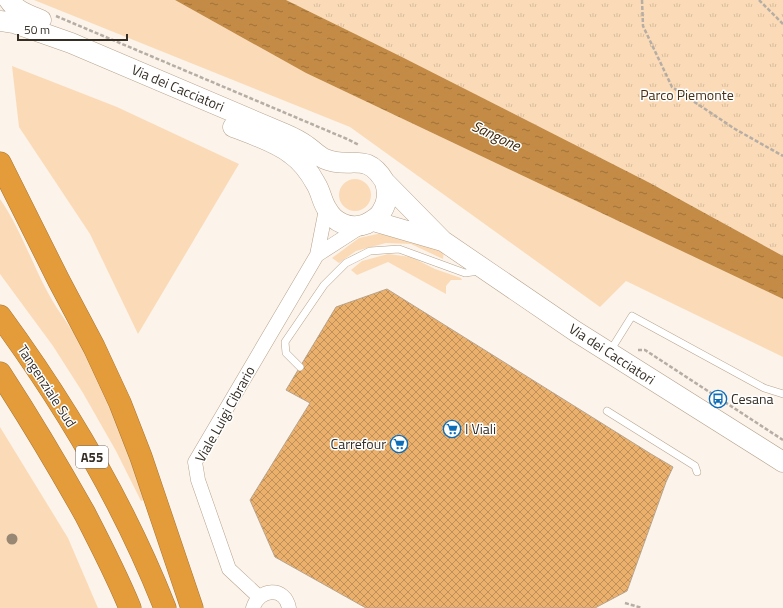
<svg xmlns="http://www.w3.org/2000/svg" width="783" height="608" viewBox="0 0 783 608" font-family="'Titillium Web',sans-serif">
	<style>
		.grass { fill: #fbdbb7 }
		.park { fill: url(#park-tufts) }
		.water { fill: url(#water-ripples) }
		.building { fill: url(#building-cross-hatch); stroke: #b7a48e }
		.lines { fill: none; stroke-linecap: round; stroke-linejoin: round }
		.lane-casing { stroke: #b6a38d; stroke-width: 8 }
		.street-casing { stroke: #b6a38d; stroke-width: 15 }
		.secondary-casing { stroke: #b6a38d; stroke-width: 21 }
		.highway-casing { stroke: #a77633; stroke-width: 23 }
		.path { stroke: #b6ada4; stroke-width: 2.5; stroke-dasharray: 4 2; stroke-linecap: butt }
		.lane { stroke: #fff; stroke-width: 7 }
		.street { stroke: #fff; stroke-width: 14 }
		.secondary { stroke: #fff; stroke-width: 20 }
		.highway { stroke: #e49c3b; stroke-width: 22 }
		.tree { fill: #988773 }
		.labels { text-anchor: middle; stroke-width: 3; stroke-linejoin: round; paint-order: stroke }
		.shield { fill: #fff; stroke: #726d66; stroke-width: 1 }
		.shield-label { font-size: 13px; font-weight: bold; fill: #352e25 }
		.street-label { font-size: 14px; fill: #352e25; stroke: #fff }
		.park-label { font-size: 14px; fill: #472f11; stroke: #fff }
		.poi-label { font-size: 14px; fill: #352e25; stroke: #fff; text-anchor: start }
		.water-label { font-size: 15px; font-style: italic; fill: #3c2505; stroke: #fff }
	</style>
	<defs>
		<pattern id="park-tufts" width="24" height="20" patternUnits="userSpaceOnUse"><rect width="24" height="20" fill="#fbdbb7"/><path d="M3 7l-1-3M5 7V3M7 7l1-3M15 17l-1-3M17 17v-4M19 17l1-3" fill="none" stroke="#d8bc9d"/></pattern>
		<pattern id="water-ripples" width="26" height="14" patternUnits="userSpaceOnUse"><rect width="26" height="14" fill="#c38b45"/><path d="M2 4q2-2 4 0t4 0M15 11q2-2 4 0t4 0" fill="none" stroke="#9f7239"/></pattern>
		<pattern id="building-cross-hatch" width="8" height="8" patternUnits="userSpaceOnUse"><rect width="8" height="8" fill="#ebb16c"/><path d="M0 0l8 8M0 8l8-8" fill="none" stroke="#bf9059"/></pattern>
	</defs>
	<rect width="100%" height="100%" fill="#fcf3ea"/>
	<!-- grass -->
	<path class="grass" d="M34 0H175L306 73 783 299V357L626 281 600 307 350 127Z
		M12 66 117 107 239 164 138 334 90 234 19 127Z
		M339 195a16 16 0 1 1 32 0a16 16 0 1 1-32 0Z
		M0 199C20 228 31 261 47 291 59 314 76 333 87 356 110 402 127 451 144 500L141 501 116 451 83 393 53 346 0 274Z
		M391 231 444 251 443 259 411 244 386 243 356 251 339 263 332 258 359 238Z
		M388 254 411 257 435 269 461 278 462 280H451L446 286V294L388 262 357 275 351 270 362 261Z
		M0 427 68 538 98 608H0Z"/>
	<!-- park -->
	<path class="park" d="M286 0H783V256L650 183 402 57Z"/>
	<!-- water -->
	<path class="water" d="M175 0H286L402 57 650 183 783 256V299L306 73Z"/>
	<!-- building -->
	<path class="building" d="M387 289 651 454 673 467 666 482 627 591 595 608H366L275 557 250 500 310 403 286 390 336 307Z"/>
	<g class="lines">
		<defs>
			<path id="lane" d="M609 351 612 348 632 316 764 388 783 394
				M300 367 286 353 285 342 324 285 346 263 370 251 399 249 465 273 479 271
				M607 411 695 466 697 472"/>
			<path id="street" d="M317 255 362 226
				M259 597 229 569 198 480 195 462 317 255 326 209
				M253 608C259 588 285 586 289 608"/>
			<path id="secondary" d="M9 0C16 11 29 15 41 20
				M0 21 14 23 71 43 285 134C292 137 300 141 307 146 313 150 318 156 325 159 351 170 366 150 385 182L443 241 575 331 783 462
				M233 127C251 134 276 142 291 154 301 161 310 173 316 184 321 192 322 202 327 209 334 223 351 230 366 224 372 221 379 217 382 211 388 201 388 193 385 182
				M373 221 442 241"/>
			<path id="highway" d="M0 163 59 281 94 347 120 403 141 457 192 608
				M0 316C66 406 124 504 165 608
				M0 373C30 419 58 466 85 514 101 545 117 576 130 608"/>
		</defs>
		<!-- lane casing -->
		<use href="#lane" class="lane-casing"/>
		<!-- street casing -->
		<use href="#street" class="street-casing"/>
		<!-- secondary casing -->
		<use href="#secondary" class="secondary-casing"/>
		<!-- highway casing -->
		<use href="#highway" class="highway-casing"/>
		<!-- path -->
		<path class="path" d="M642 0 643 26 672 87 735 129 783 156
			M759 0 783 24
			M56 16 347 139 359 145
			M638 350H645L783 440
			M625 603 642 608"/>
		<!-- lane -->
		<use href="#lane" class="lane"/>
		<!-- street -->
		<use href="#street" class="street"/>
		<!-- secondary -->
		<use href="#secondary" class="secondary"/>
		<!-- highway -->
		<use href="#highway" class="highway"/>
	</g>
	<!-- trees -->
	<circle class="tree" cx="12" cy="539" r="5.5"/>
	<!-- icons -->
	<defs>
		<symbol id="bus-ring" viewBox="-11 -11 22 22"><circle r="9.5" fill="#fff" stroke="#0c6cb8" stroke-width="1.5"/><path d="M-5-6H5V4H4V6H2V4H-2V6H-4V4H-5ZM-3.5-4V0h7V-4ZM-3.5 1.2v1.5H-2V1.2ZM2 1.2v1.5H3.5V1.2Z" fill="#0c6cb8"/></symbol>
		<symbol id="supermarket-ring" viewBox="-11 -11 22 22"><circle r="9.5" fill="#fff" stroke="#0c6cb8" stroke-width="1.5"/><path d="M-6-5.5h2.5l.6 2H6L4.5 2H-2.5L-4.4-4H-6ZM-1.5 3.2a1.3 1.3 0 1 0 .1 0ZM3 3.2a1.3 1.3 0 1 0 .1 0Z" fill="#0c6cb8"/></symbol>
	</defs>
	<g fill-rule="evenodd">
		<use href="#bus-ring" x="708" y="389" width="20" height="20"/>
		<use href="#supermarket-ring" x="442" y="419" width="20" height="20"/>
		<use href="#supermarket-ring" x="389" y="434" width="20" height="20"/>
	</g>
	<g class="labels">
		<!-- shield labels -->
		<rect class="shield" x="76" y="446" width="32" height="22" rx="3"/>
		<g class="shield-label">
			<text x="92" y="462">A55</text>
		</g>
		<!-- street labels -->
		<g class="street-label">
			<text transform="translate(178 88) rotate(23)" y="5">Via dei Cacciatori</text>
			<text transform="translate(612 354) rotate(33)" y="5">Via dei Cacciatori</text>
			<text transform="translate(47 386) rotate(57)" y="5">Tangenziale Sud</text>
			<text transform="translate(225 414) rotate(-61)" y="5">Viale Luigi Cibrario</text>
		</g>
		<!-- park labels -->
		<g class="park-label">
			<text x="687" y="100">Parco Piemonte</text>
		</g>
		<!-- poi labels -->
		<g class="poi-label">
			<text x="731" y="404">Cesana</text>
			<text x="465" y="434">I Viali</text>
			<text x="386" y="449" text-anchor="end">Carrefour</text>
		</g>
		<!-- water labels -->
		<g class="water-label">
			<text transform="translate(496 136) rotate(25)" y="5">Sangone</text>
		</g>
	</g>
	<!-- scale -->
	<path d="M18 34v6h109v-6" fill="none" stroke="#352e25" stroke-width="2"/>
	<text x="24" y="34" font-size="12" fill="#352e25" stroke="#ffffff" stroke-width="3" paint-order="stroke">50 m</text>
</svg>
